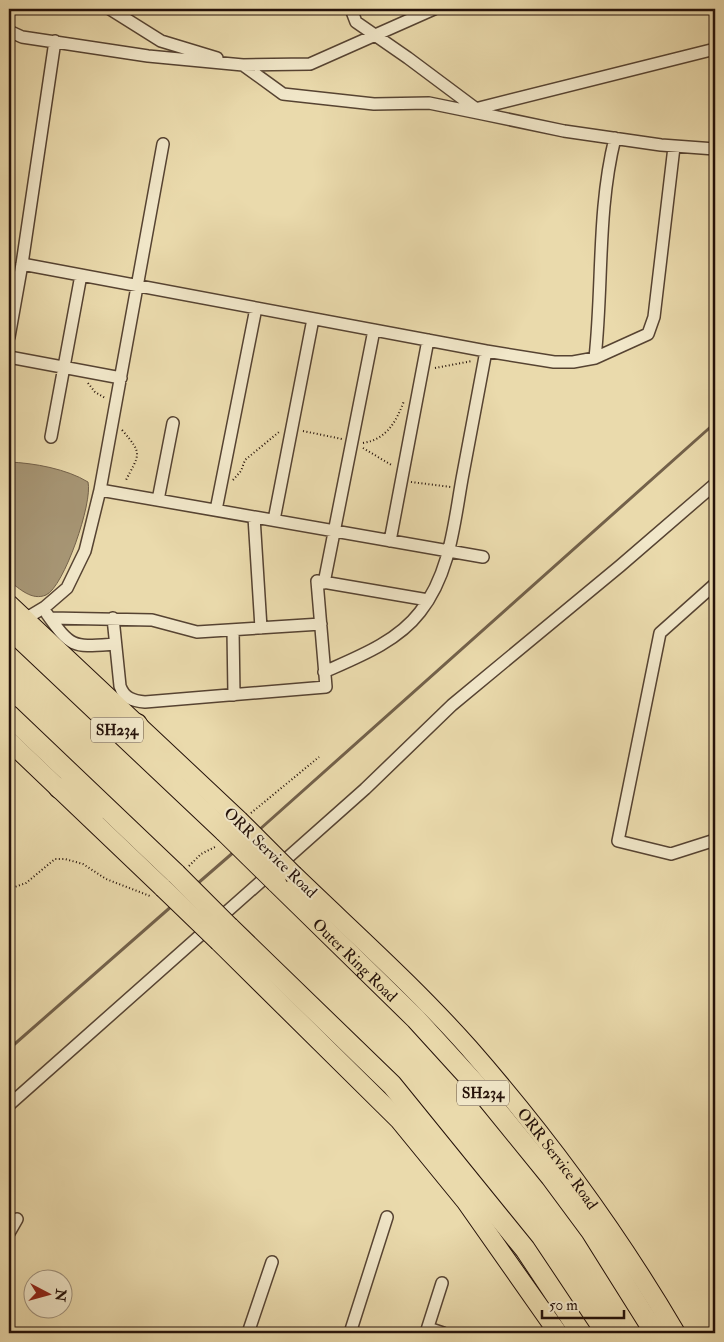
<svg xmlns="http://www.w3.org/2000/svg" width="724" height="1342" viewBox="0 0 724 1342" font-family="'IM FELL Double Pica',serif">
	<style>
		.water { fill: #a79675; stroke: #73614a }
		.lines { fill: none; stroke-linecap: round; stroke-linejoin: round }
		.stream { stroke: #73614a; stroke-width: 3 }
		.street-casing { stroke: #564332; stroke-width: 14 }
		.primary-casing { stroke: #241109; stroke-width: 20 }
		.highway-casing { stroke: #241109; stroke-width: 22 }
		.path { stroke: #241109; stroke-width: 2; stroke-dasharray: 1 2.5; stroke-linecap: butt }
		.street { stroke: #f1e7c9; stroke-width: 11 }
		.primary { stroke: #eadaac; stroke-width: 18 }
		.highway { stroke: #eadaac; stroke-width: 20 }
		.primary-bridge-casing { stroke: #241109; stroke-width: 20; stroke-linecap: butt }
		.highway-bridge-casing { stroke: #241109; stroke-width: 22; stroke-linecap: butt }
		.primary-bridge { stroke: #eadaac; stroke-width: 18 }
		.highway-bridge { stroke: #eadaac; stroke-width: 20 }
		.labels { text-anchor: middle; stroke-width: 4; stroke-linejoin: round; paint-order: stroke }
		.shield { fill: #f1e7c9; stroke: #625143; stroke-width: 1 }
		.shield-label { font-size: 15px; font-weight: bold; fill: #241109 }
		.street-label { font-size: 16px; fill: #241109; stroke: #f1e7c9 }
	</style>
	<rect width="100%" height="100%" fill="#eadaac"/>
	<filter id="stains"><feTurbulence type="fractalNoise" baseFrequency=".004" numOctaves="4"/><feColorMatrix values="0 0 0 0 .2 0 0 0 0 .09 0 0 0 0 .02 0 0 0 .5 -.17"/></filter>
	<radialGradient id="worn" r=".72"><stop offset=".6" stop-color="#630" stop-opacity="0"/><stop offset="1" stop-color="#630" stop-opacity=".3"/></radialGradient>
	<!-- water -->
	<path class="water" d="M9 462C34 463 67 469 88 482 93 502 64 587 46 595 32 601 20 589 9 581Z"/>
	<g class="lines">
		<!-- stream -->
		<path class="stream" d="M259 830 715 423
			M197 884 235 851
			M9 1049 173 905"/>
		<defs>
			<path id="street" d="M110 9 161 41 217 58
				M351 9 356 22 408 58 483 114 564 131 661 145 715 149
				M9 31 22 37 148 56 243 65 283 94 374 104 429 103 483 114
				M242 65 310 64 434 9
				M475 109 715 49
				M22 264 486 351 554 362H573L595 358C603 285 597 210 615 138
				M9 337 22 264 55 41
				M9 357 121 378
				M595 358 648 334 654 317 674 147
				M51 437 81 275
				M100 490 483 557
				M158 500 173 423
				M216 510 256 308
				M254 517 261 628
				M274 520 313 319
				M390 541 428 340
				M324 583 374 330
				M715 584 660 633 618 841 671 854 715 840
				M47 614C72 649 73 647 115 644
				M50 618 152 620 197 632 321 624
				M113 618 120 686C124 698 133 701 145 702L326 687 317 581 428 600
				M25 619 45 607 67 588 85 551 100 490 163 144
				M233 630 234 695
				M324 672C358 657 397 642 420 612 450 574 454 524 462 479 470 436 478 394 486 351
				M9 1105 365 789 452 705 620 566 715 484
				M9 1233 17 1219
				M428 1328 443 1333
				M248 1333 272 1262
				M350 1333 387 1217
				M426 1333 442 1283"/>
			<g id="primary">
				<path d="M9 604 239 820"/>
				<path d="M9 741 163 888"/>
				<path id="s1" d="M294 875C353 932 415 987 469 1048 547 1137 616 1231 676 1333"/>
				<path d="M219 942 399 1120 466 1202 558 1333"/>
			</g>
			<g id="highway">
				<path d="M9 628 225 832"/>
				<path d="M9 715 176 874"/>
				<path d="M137 724 159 761"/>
				<path d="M59 788 98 809"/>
				<path id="s2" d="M276 882 416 1019 477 1086 551 1177 591 1231 655 1333"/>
				<path d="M229 927 392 1085 525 1249 581 1333"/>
			</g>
		</defs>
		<!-- street casing -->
		<use href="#street" class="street-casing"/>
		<!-- primary casing -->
		<use href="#primary" class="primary-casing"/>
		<!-- highway casing -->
		<use href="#highway" class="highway-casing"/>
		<!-- path -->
		<path class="path" d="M435 368 472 361
			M88 383 95 392 105 398
			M122 430C144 455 139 454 125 482
			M303 431 342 439
			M363 443C387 439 396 422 404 401
			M363 448 393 466
			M233 480 241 471 245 460 279 432
			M411 482 451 487
			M251 813 319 757
			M189 866 201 854 217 846
			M9 889 26 883 55 859H65L83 864 106 879 150 896"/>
		<!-- street -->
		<use href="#street" class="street"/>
		<!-- primary -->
		<use href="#primary" class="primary"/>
		<!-- highway -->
		<use href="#highway" class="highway"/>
		<defs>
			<path id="primary-bridge" d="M239 820 294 875
				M163 888 219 942"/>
			<path id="highway-bridge" d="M225 832 276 882
				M176 874 229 927"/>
		</defs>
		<!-- primary-bridge casing -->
		<use href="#primary-bridge" class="primary-bridge-casing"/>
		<!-- highway-bridge casing -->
		<use href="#highway-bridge" class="highway-bridge-casing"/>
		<!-- primary-bridge -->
		<use href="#primary-bridge" class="primary-bridge"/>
		<!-- highway-bridge -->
		<use href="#highway-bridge" class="highway-bridge"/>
	</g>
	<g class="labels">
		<!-- shield labels -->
		<g class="shield">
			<rect x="91" y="717.5" width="52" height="25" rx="4"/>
			<rect x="457" y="1080.5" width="52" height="25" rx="4"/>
		</g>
		<g class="shield-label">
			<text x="117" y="735">SH234</text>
			<text x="483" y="1098">SH234</text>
		</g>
		<!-- street labels -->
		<g class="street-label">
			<text transform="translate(271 852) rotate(44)" y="6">ORR Service Road</text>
			<text dy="6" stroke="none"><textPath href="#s2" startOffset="111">Outer Ring Road</textPath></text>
			<text dy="6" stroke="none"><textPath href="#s1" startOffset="388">ORR Service Road</textPath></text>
		</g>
	</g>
	<!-- margin -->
	<rect width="724" height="1342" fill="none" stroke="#eadaac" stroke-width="30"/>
	<rect x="10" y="10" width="704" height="1322" fill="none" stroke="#241109" stroke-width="2.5"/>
	<rect x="15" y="15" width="694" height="1312" fill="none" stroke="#241109"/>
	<!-- north arrow -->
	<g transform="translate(48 1294) rotate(96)"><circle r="24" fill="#f1e7c9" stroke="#9f917c"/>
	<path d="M0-4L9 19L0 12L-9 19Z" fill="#8f2418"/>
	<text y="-8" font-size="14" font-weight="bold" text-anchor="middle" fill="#241109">N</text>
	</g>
	<!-- scale -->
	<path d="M542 1310v8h82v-8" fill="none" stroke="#241109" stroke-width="2.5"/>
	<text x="549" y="1310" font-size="15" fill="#241109" stroke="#f1e7c9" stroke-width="4" paint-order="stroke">50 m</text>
	<rect width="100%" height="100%" filter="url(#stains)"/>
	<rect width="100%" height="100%" fill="url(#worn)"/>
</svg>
